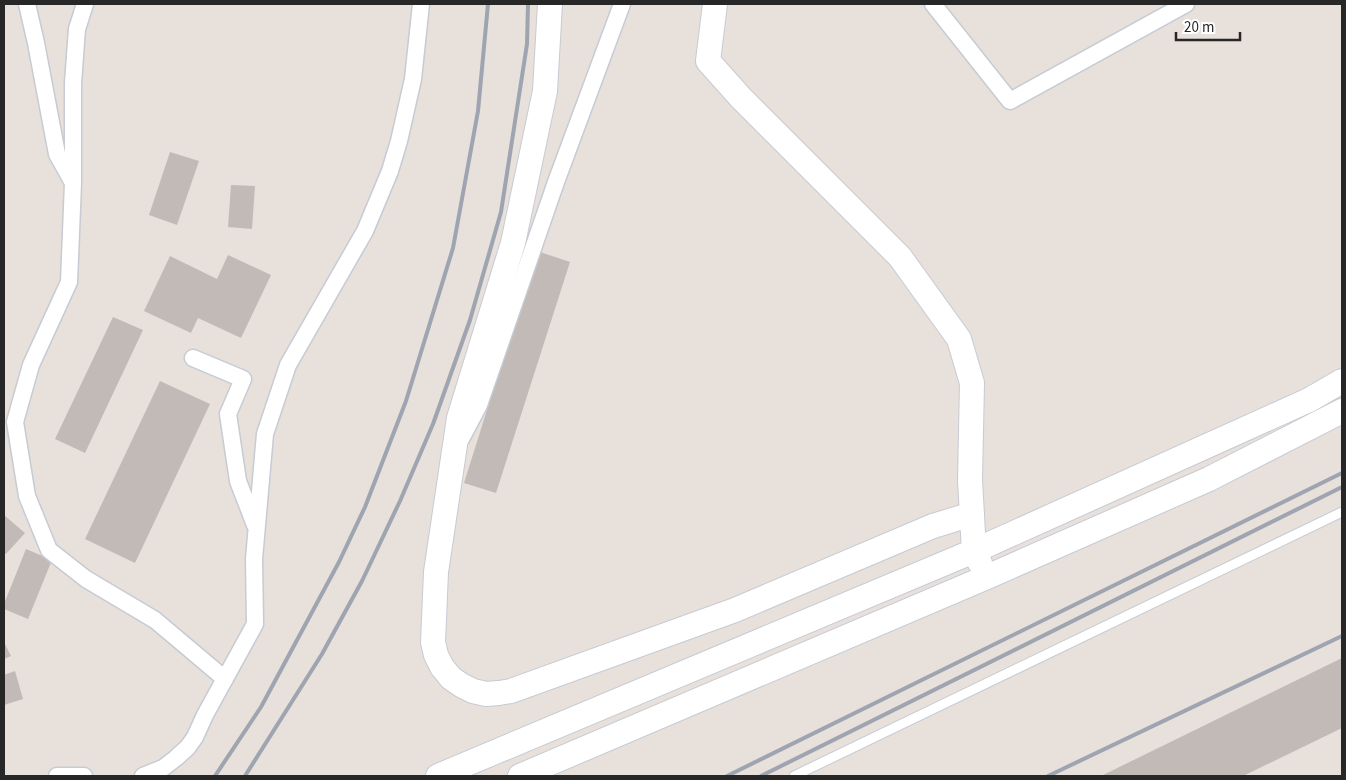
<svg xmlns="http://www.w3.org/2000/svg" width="1346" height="780" viewBox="0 0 1346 780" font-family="'Source Sans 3',sans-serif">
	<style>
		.building { fill: #c1bab7 }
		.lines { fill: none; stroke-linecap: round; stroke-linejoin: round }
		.lane-casing { stroke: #c6cbd4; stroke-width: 11 }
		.street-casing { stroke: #c6cbd4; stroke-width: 19 }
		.secondary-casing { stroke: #c6cbd4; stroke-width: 26 }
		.lane { stroke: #fff; stroke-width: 9 }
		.street { stroke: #fff; stroke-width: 16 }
		.secondary { stroke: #fff; stroke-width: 24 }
		.rail { stroke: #9ea4b0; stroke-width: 4 }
	</style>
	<rect width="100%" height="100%" fill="#e8e0da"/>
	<!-- building -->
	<path class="building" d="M170 152 199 161 177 225 149 215Z
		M231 185 255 186 252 229 228 227Z
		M537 251 570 262 496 493 464 483Z
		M228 255 271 275 241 338 198 318 191 333 144 311 170 256 217 279Z
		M113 317 143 330 85 453 55 439Z
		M160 381 210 404 135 563 85 539Z
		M4 515 25 533 6 554 4 552Z
		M26 549 52 560 28 619 4 609V604Z
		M4 642 11 656 4 659Z
		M1342 658V728L1243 776H1101Z
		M15 671 23 699 4 705V675Z"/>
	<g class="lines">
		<defs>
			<path id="lane" d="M794 776 1342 512"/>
			<path id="street" d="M27 4 36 43 57 154 72 181
				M85 4 77 29 73 83V183L69 282 31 365 15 422 27 496 49 550 86 579 155 620 225 679
				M933 4 1010 101 1186 4
				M193 358 243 379 228 414 238 481 255 525
				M461 439 479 405 556 182 622 4
				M57 776H84
				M143 776 163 768 176 758 188 747 195 737 205 715 255 624 254 559 265 434 288 365 365 231 390 171 399 141 413 79 421 4"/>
			<path id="secondary" d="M550 4 545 91 513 243 459 418 436 572 433 642 436 655 442 667 451 678 461 685 473 691 486 694 499 693 511 691 735 610 933 526 972 514
				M715 4 708 61 741 98 900 257 959 339 972 383 970 480 974 551 980 563
				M438 776 974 551 1309 400 1342 381
				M520 776 987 577 1209 479 1342 411"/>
		</defs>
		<!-- lane casing -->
		<use href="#lane" class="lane-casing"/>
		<!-- street casing -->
		<use href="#street" class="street-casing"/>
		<!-- secondary casing -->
		<use href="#secondary" class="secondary-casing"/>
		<!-- lane -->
		<use href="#lane" class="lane"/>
		<!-- street -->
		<use href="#street" class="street"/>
		<!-- secondary -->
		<use href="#secondary" class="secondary"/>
		<!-- rail -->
		<path class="rail" d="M215 776 261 707 339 562 365 507 406 401 453 248 478 111 488 4
			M245 776 322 654 362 581 400 501 433 424 470 320 501 212 527 44 528 4
			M727 776 1342 473
			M761 776 1342 487
			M1048 776 1342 636"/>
	</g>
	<!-- border -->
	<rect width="1346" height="780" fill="none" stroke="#272727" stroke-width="10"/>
	<!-- scale -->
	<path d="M1176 32v8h64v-8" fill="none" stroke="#272727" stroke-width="2.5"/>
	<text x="1184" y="32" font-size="15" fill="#272727" stroke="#ffffff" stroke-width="4" paint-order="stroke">20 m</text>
</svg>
